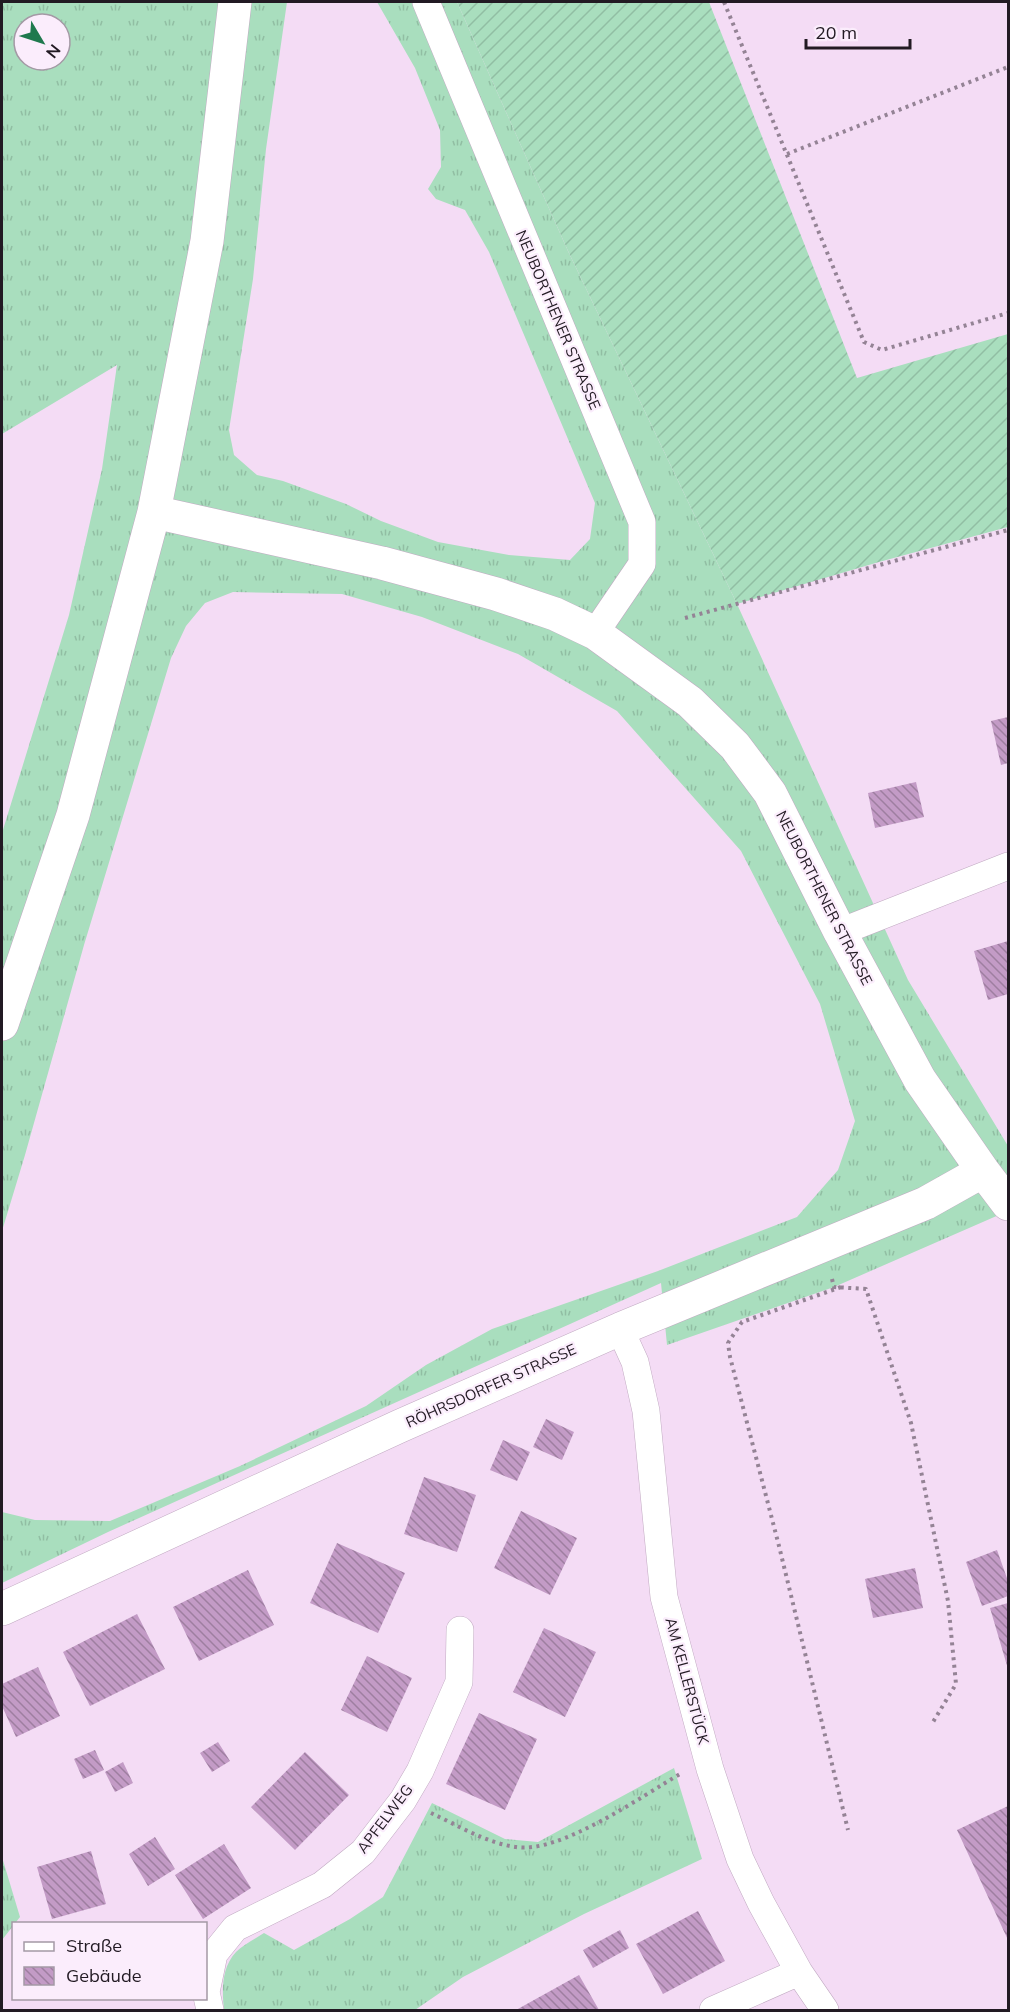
<svg xmlns="http://www.w3.org/2000/svg" width="1010" height="2012" viewBox="0 0 1010 2012" font-family="Mulish,sans-serif">
	<style>
		.grass { fill: url(#grass-tufts); fill-rule: evenodd }
		.garden { fill: url(#garden-furrows) }
		.building { fill: url(#building-back-hatch) }
		.lines { fill: none; stroke-linecap: round; stroke-linejoin: round }
		.street-casing { stroke: #c1aac2; stroke-width: 28 }
		.secondary-casing { stroke: #c1aac2; stroke-width: 34 }
		.path { stroke: #948395; stroke-width: 4; stroke-dasharray: 3 4.5; stroke-linecap: butt }
		.street { stroke: #fff; stroke-width: 27 }
		.secondary { stroke: #fff; stroke-width: 33 }
		.labels { text-anchor: middle; stroke-width: 4.5; stroke-linejoin: round; paint-order: stroke }
		.street-label { font-size: 15px; fill: #221a23; stroke: #fbedfc }
	</style>
	<defs>
		<pattern id="grass-tufts" width="24" height="20" patternUnits="userSpaceOnUse" patternTransform="scale(1.5)"><rect width="24" height="20" fill="#a9debe"/><path d="M3 7l-1-3M5 7V3M7 7l1-3M15 17l-1-3M17 17v-4M19 17l1-3" fill="none" stroke="#91bea3"/></pattern>
		<pattern id="garden-furrows" width="10" height="10" patternUnits="userSpaceOnUse" patternTransform="scale(1.5)"><rect width="10" height="10" fill="#a9debe"/><path d="M-1 1l2-2M0 10L10 0M9 11l2-2" fill="none" stroke="#91bea3"/></pattern>
		<pattern id="building-back-hatch" width="6" height="6" patternUnits="userSpaceOnUse" patternTransform="scale(1.5)"><rect width="6" height="6" fill="#c39bc6"/><path d="M-1 5l2 2M0 0l6 6M5-1l2 2" fill="none" stroke="#9e7ea0"/></pattern>
	</defs>
	<rect width="100%" height="100%" fill="#f4dcf5"/>
	<!-- grass -->
	<path class="grass" d="M2 2H287L266 149 253 279 229 430 234 455 257 475 283 481 346 504 381 521 438 542 509 555 570 560 590 539 595 503 489 252 465 210 436 199 428 189 441 167 440 130 415 68 377 2H457L568 251 737 604 908 980 1008 1146V1211L834 1287 667 1345 661 1283 108 1532 2 1583V1512L35 1520 110 1521 240 1466 366 1406 426 1365 492 1329 658 1271 797 1217 838 1170 855 1121 820 1004 741 851 617 711 518 654 422 617 342 594 233 592 205 603 186 626 171 658 84 945 25 1155 2 1231V833L69 615 102 469 117 365 2 434ZM24 24H60V60H24Z
		M674 1768 702 1859 584 1914 463 1977 415 2010H224C222 1991 221 1968 236 1952 243 1945 255 1939 264 1933L294 1950 350 1919 383 1897 432 1803 505 1839 538 1842Z
		M2 1857 20 1917 2 1940Z"/>
	<!-- garden -->
	<path class="garden" d="M457 2H709L857 378 1008 334V527L879 562 737 604 568 251Z"/>
	<!-- building -->
	<path class="building" d="M1008 717V763L1001 765 991 721Z
		M916 782 924 817 875 828 868 793Z
		M1008 941V994L988 1000 974 951Z
		M546 1419 574 1432 562 1460 533 1447Z
		M503 1440 530 1452 517 1481 490 1470Z
		M424 1477 476 1495 457 1552 404 1534Z
		M521 1511 577 1538 550 1595 494 1568Z
		M337 1543 405 1573 378 1633 310 1603Z
		M997 1550 1008 1581V1596L982 1606 966 1562Z
		M915 1568 923 1608 873 1618 865 1579Z
		M248 1570 274 1625 199 1661 173 1607Z
		M1008 1603V1669L990 1608Z
		M137 1614 165 1669 90 1706 63 1652Z
		M544 1628 596 1652 565 1717 513 1692Z
		M367 1656 412 1678 387 1732 341 1710Z
		M38 1667 60 1716 16 1737 2 1706V1684Z
		M479 1713 537 1739 505 1810 446 1784Z
		M218 1742 230 1761 212 1772 200 1753Z
		M95 1750 104 1770 83 1779 74 1759Z
		M305 1752 349 1795 295 1850 251 1807Z
		M123 1762 133 1783 115 1792 105 1772Z
		M1008 1806V1940L957 1830Z
		M155 1837 175 1869 148 1886 129 1854Z
		M224 1844 251 1888 203 1919 175 1875Z
		M91 1851 106 1904 52 1919 37 1867Z
		M698 1911 725 1961 663 1994 636 1944Z
		M620 1930 629 1948 593 1968 583 1950Z
		M579 1975 599 2010H516Z"/>
	<g class="lines">
		<defs>
			<path id="street" d="M426 2 642 522V564L595 633
				M840 932 1008 866
				M620 1329 635 1362 646 1411 664 1597 710 1769 740 1859 761 1903 799 1972 825 2010
				M210 2010 206 1992 214 1954 235 1928 322 1885 363 1852 403 1800 420 1771 459 1682 460 1630
				M713 2010 799 1972"/>
			<path id="secondary" d="M154 512 382 563 496 594 555 614 595 633 690 702 735 746 770 793 840 932 920 1080 983 1171 1008 1204
				M2 1024 73 815 154 512 207 241 235 2
				M2 1609 400 1426 620 1329 926 1203 983 1171"/>
		</defs>
		<!-- street casing -->
		<use href="#street" class="street-casing"/>
		<!-- secondary casing -->
		<use href="#secondary" class="secondary-casing"/>
		<!-- path -->
		<path class="path" d="M724 2 864 342 882 350 1008 313
			M787 154 1008 67
			M685 618 1008 530
			M832 1279 834 1287 866 1289 911 1423 948 1601 956 1684 933 1722
			M841 1287 742 1322 728 1343 730 1357 779 1546 848 1830
			M431 1813C457 1825 486 1843 516 1847 560 1854 642 1796 680 1774"/>
		<!-- street -->
		<use href="#street" class="street"/>
		<!-- secondary -->
		<use href="#secondary" class="secondary"/>
	</g>
	<g class="labels">
		<!-- street labels -->
		<g class="street-label">
			<text transform="translate(558 320) rotate(67)" y="5">NEUBORTHENER STRASSE</text>
			<text transform="translate(824 898) rotate(63)" y="5">NEUBORTHENER STRASSE</text>
			<text transform="translate(491 1386) rotate(-24)" y="5">RÖHRSDORFER STRASSE</text>
			<text transform="translate(687 1681) rotate(75)" y="5">AM KELLERSTÜCK</text>
			<text transform="translate(385 1819) rotate(-53)" y="5">APFELWEG</text>
		</g>
	</g>
	<!-- border -->
	<rect width="1010" height="2012" fill="none" stroke="#221a23" stroke-width="6"/>
	<!-- legend -->
	<rect x="12" y="1922" width="195" height="78" fill="#fbedfc" stroke="#a499a5" stroke-width="1.5"/>
	<rect x="24" y="1942" width="30" height="9" fill="#ffffff" stroke="#a499a5" stroke-width="1.5"/>
	<text x="66" y="1952" font-size="18" fill="#221a23">Straße</text>
	<rect x="24" y="1967" width="30" height="18" fill="url(#building-back-hatch)" stroke="#a499a5" stroke-width="1.5"/>
	<text x="66" y="1982" font-size="18" fill="#221a23">Gebäude</text>
	<!-- north arrow -->
	<g transform="translate(42 42) rotate(129)"><circle r="28" fill="#fbedfc" stroke="#a499a5" stroke-width="1.5"/>
	<path d="M0-4.5L10 22L0 15L-10 22Z" fill="#1f794e"/>
	<text y="-9" font-size="16" font-weight="bold" text-anchor="middle" fill="#221a23">N</text>
	</g>
	<!-- scale -->
	<path d="M806 39v9h104v-9" fill="none" stroke="#221a23" stroke-width="3"/>
	<text x="815" y="39" font-size="18" fill="#221a23" stroke="#fbedfc" stroke-width="4.5" paint-order="stroke">20 m</text>
</svg>
